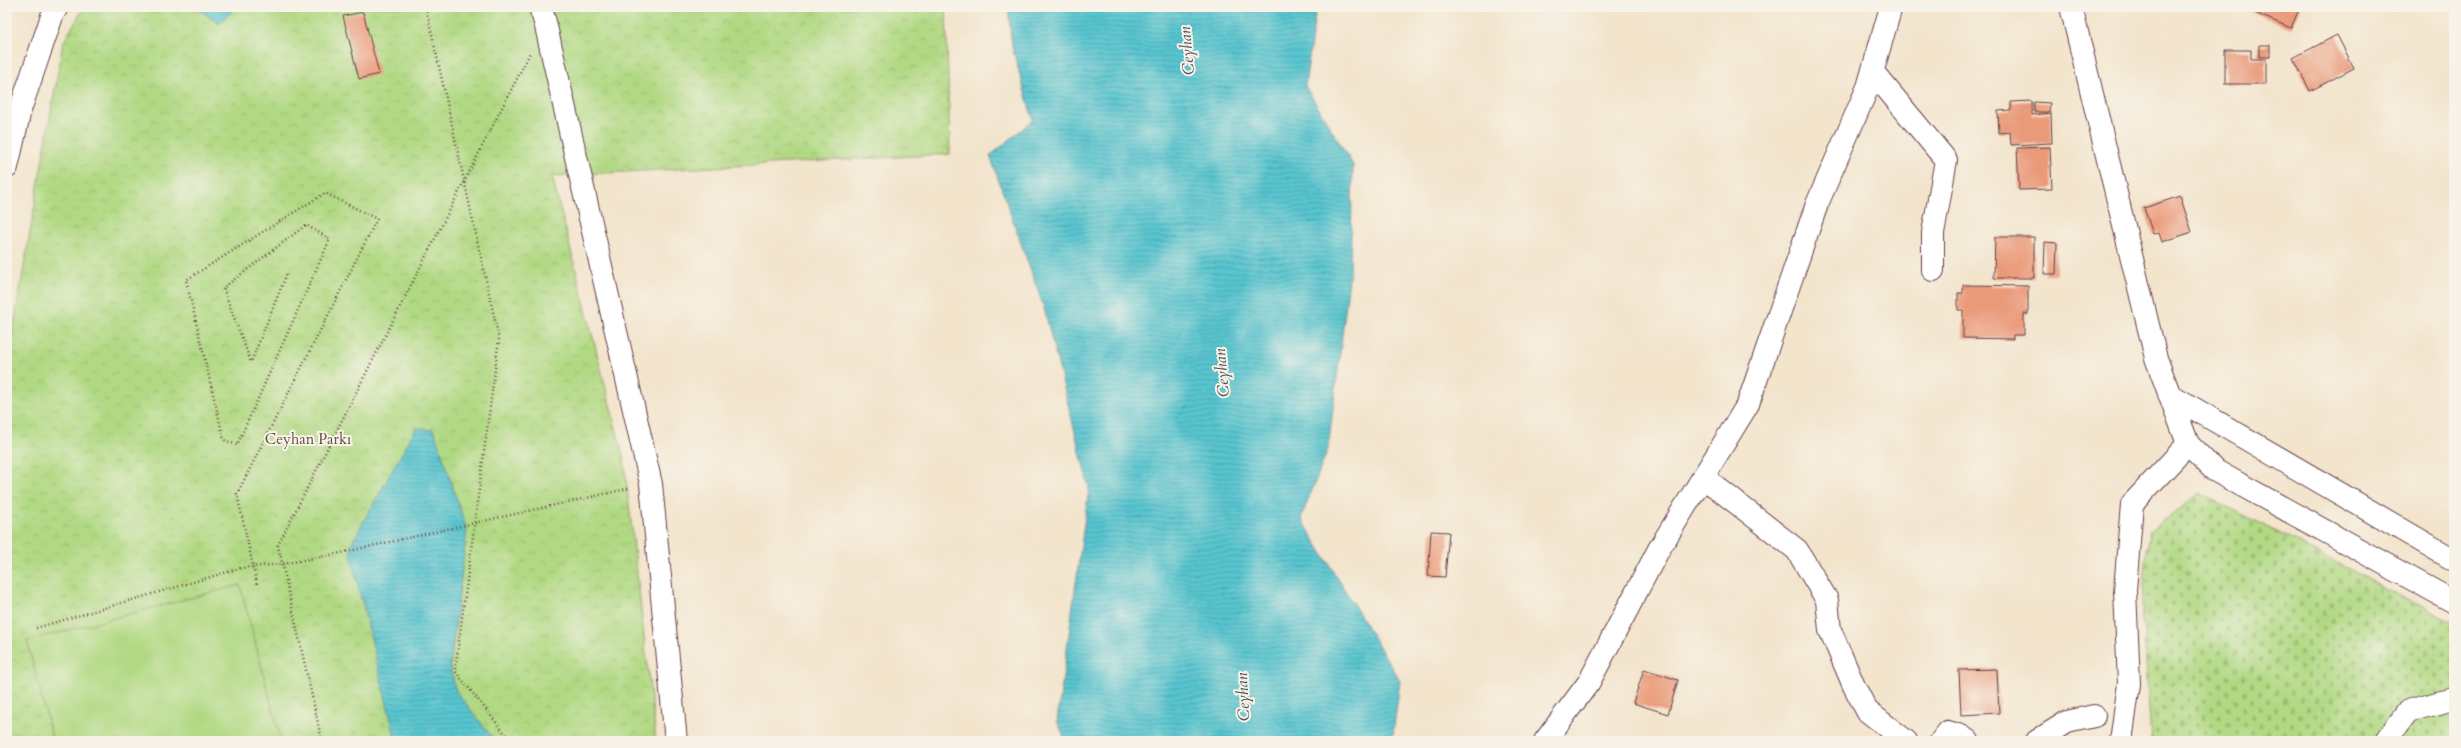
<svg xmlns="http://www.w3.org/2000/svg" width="2461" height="748" viewBox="0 0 2461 748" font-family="Cardo,serif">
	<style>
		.cemetery { fill: url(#cemetery-stones); stroke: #7e7c57 }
		.park { fill: url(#park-crowns); stroke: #7e7c57 }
		.pitch { fill: #b1d983; stroke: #7e7c57 }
		.water { fill: url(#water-rules); stroke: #52727e }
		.building { fill: #ea9a79 }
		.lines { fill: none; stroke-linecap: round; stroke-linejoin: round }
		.minor-casing { stroke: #633d43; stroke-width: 24 }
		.path { stroke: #633d43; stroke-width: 2.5; stroke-dasharray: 1 3; stroke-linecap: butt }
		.minor { stroke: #fff; stroke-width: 22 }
		.labels { text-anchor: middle; stroke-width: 4; stroke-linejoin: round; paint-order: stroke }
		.park-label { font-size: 15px; fill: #644e41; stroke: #f7f3e8 }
		.water-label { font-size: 16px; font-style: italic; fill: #4e515d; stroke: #f7f3e8 }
	</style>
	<defs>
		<pattern id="cemetery-stones" width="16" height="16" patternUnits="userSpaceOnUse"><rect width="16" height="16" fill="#b1d983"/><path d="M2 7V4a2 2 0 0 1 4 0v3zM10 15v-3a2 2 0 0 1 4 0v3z" fill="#9aba71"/></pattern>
		<pattern id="park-crowns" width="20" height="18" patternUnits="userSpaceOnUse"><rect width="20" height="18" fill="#b1d983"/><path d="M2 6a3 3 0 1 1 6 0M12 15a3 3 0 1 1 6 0" fill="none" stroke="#9aba71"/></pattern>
		<pattern id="water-rules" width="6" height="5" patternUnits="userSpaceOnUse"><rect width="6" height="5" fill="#59c6d0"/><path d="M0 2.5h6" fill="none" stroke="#4ca0a9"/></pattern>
	</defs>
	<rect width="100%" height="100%" fill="#f7f3e8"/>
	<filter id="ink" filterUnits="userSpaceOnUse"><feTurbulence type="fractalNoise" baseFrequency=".025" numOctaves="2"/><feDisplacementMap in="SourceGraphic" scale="8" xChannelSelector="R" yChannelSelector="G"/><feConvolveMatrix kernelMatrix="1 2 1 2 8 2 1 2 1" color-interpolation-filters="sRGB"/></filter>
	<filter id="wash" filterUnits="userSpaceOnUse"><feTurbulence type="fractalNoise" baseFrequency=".012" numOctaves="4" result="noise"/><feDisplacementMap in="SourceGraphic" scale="16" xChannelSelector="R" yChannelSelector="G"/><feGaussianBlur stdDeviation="0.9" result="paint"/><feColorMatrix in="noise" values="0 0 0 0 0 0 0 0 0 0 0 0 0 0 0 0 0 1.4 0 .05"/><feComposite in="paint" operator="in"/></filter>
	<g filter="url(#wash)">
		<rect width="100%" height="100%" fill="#f3e4cc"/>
		<!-- cemetery -->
		<path class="cemetery" d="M2200 493 2454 623V741H2151L2142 600 2149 531Z"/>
		<!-- park -->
		<path class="park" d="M84 7H946L950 154 552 176 624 460 656 741H7V364L63 43Z"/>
		<!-- pitch -->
		<path class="pitch" d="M240 585 281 741H53L27 641Z"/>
		<!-- water -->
		<path class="water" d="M196 7H236L219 24Z
			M1008 7H1316L1305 86 1353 165 1350 271 1328 449 1301 518 1400 681 1392 741H1066L1057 721 1089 488 1044 308 990 156 1033 120 1012 47Z
			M416 428 434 430 467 530 450 667 456 691 495 741H396L351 556V544Z"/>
		<g id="blocks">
			<!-- building -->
			<path class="building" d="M2246 7H2300L2291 28 2245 9Z
				M363 12 379 74 359 79 343 16Z
				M2337 35 2354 68 2310 91 2293 58Z
				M2259 45H2270V57H2259Z
				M2225 50H2251V59H2266V84H2225Z
				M2032 101V115L2051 113 2052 143 2011 145 2010 132 1999 133 1998 111 2011 110V102Z
				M2034 102 2050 103 2049 112H2034Z
				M2050 147 2052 189 2019 190 2017 148Z
				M2180 196 2192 232 2162 242 2159 233 2153 234 2144 208Z
				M1995 237H2034V278H1994Z
				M2045 242 2057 243 2056 274H2044Z
				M1963 285 2028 286V314H2024V335H2013V339L1963 338V310H1958V293H1963Z
				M1431 531 1449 532 1445 577 1428 576Z
				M1644 669 1678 680 1668 714 1633 703Z
				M1997 669 1999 713 1961 715 1959 670Z"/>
		</g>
	</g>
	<g filter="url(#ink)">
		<use href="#blocks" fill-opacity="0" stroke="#633d43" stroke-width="1"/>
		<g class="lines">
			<defs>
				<path id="minor" d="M540 7 545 22 651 484 676 741
					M2071 7 2156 358 2188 444 2214 470 2454 602
					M1873 72 1946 160 1933 233V270
					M7 167 20 110 52 16 57 7
					M2169 394 2454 560
					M1703 477 1797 550 1827 600 1830 630 1854 686 1867 711 1906 741
					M1545 741 1589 682 1659 549 1748 404 1817 204 1868 87 1891 7
					M1941 741 1948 732 1961 736 1968 741
					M2037 741 2067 722 2094 716
					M2121 741 2129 684 2125 590 2132 504 2188 444
					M2386 741 2408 711 2454 699"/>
			</defs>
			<!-- minor casing -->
			<use href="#minor" class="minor-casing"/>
			<!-- path -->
			<path class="path" d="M426 7 499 339 455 671 511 741
				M257 584 237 494 377 219 325 193 186 280 224 440 237 445 330 239 306 225 223 288 251 362 287 273
				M36 628 241 568 282 564 336 554 631 488
				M322 741 278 545 530 53"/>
			<!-- minor -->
			<use href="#minor" class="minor"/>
		</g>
	</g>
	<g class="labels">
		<!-- park labels -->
		<g class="park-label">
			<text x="308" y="444">Ceyhan Parkı</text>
		</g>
		<!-- water labels -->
		<g class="water-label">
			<text transform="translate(1186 51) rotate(-95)" y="6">Ceyhan</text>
			<text transform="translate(1221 373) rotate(-95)" y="6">Ceyhan</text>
			<text transform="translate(1242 697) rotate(-93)" y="6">Ceyhan</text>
		</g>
	</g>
	<!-- margin -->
	<rect width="2461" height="748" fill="none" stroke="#f7f3e8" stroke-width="24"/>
</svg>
